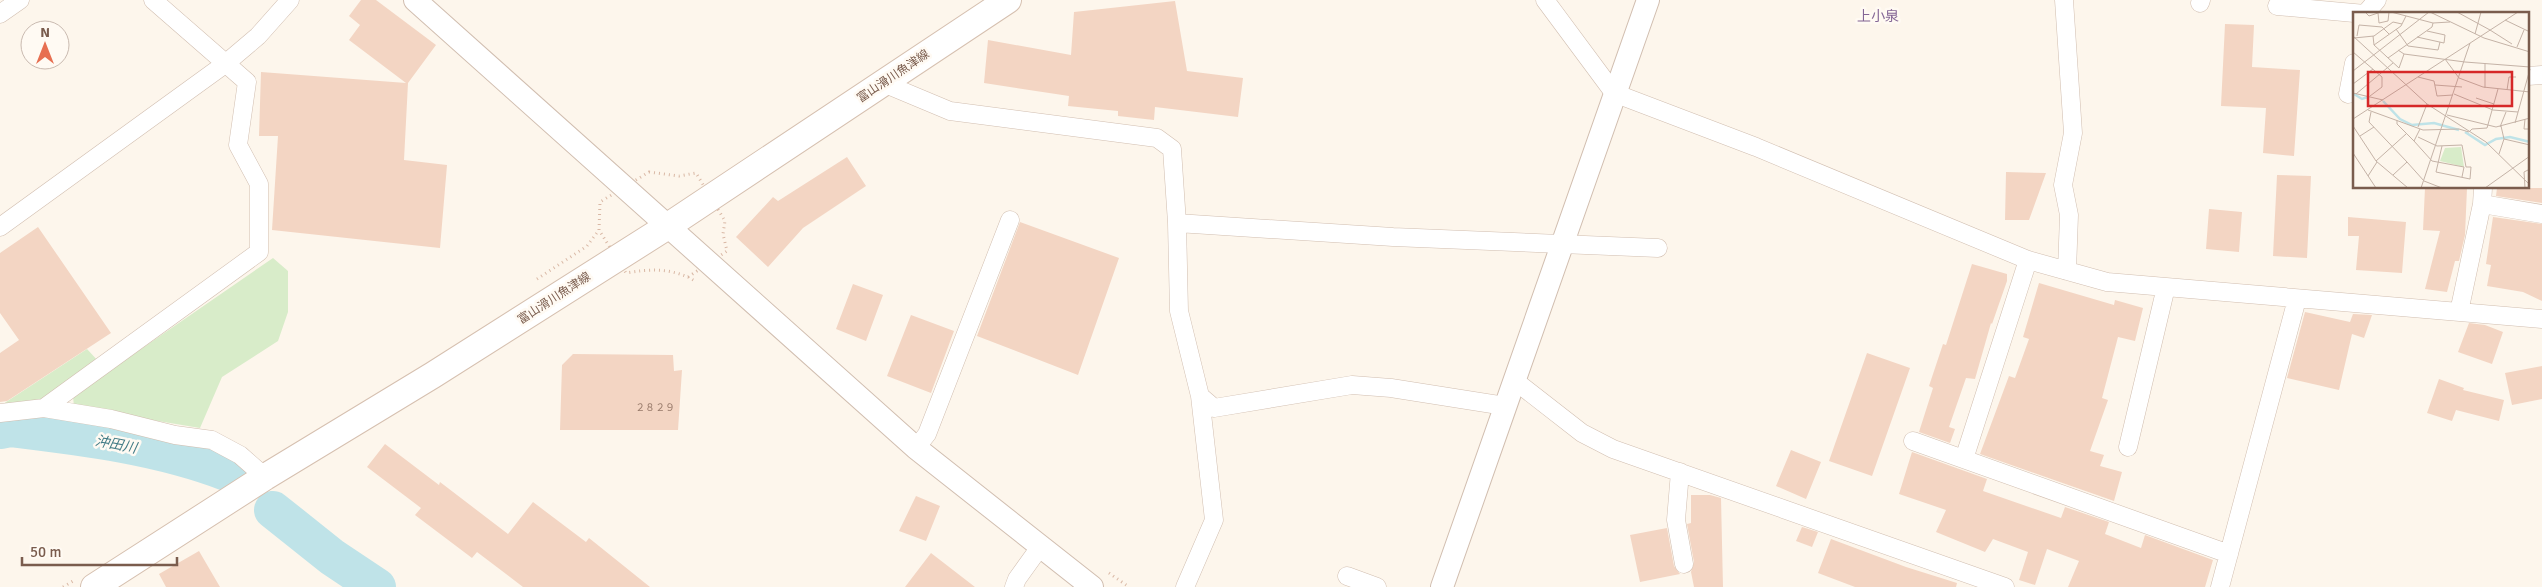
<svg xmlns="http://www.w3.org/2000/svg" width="2542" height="587" viewBox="0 0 2542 587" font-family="Signika,'Noto Sans JP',sans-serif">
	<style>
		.green { fill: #d8ecc9 }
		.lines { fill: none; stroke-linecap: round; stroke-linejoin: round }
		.river { stroke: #bfe3e8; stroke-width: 38 }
		.building { fill: #f3d5c3 }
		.minor-casing { stroke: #d1beb0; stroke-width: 19 }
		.tertiary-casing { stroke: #d1beb0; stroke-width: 24 }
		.secondary-casing { stroke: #d6c0b0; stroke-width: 28 }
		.path { stroke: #d9b8a5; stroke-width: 3; stroke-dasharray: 1 4; stroke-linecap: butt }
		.minor { stroke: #fff; stroke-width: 18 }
		.tertiary { stroke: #fff; stroke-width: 22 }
		.secondary { stroke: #fff; stroke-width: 26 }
		.labels { text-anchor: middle; stroke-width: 5; stroke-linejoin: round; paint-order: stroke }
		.number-label { font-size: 10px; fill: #987a6a }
		.street-label { font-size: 12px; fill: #7a5c4d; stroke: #fffaf3 }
		.neighbourhood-label { font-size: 14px; fill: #846695; stroke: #fffaf3 }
		.water-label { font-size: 14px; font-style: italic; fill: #437c86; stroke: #fffaf3 }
		.inset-river { fill: none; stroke: #bfe3e8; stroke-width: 2.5 }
		.inset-road { fill: none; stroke: #c5b3a7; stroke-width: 1 }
		.view { fill: #d62828; fill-opacity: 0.15; stroke: #d62828; stroke-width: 2.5 }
		.inset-edge { fill: none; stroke: #7a5c4d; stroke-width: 2.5 }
	</style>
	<rect width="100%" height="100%" fill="#fdf6ec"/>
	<!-- green -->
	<path class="green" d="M273 258 288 271V312L278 341 222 377 200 428 74 407 73 396Z
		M87 349 99 362 43 401 3 404Z"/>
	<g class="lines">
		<!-- river -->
		<path class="river" d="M0 430 10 428C84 437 159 446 229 473
			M273 510 332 557 377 587"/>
	</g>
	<!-- building -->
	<path class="building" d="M361 0H376L436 45 408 83 404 160 447 165 440 248 272 230 278 136H259L261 72 406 83 349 40 360 25 349 16Z
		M1175 1 1187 71 1243 78 1238 117 1155 107 1154 120 1118 116V111L1068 106 1069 96 984 83 988 40 1071 55 1074 12Z
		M2225 24 2254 25 2252 67 2300 70 2294 156 2263 153 2266 108 2221 106Z
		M847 157 866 186 803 228 768 267 736 237 773 197 778 201Z
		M2006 172 2046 173 2029 220H2005Z
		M2277 175 2311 176 2307 258 2273 256Z
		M2425 188H2467L2465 235 2459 261H2455L2447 292 2425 289 2440 231 2423 230Z
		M2497 188H2542V203L2496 196Z
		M2209 209 2242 212 2239 252 2206 249Z
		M2348 217 2406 222 2402 273 2356 270 2359 236H2348Z
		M2493 217 2542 224V301L2523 292 2487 286 2491 265 2486 264Z
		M1020 222 1119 258 1078 375 977 336Z
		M38 227 111 333 7 401 0 402V353L19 340 0 313V253Z
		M1972 264 2007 274V281L1992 324 1991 323 1975 379 1966 378 1949 427 1955 429 1950 443 1919 432 1933 388 1929 386 1943 344 1946 345Z
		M2039 283 2114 305 2115 300 2143 308 2135 341 2118 337 2102 398 2108 400 2090 451 2104 455 2100 466 2122 472 2114 501 1980 454 2009 376 2015 378 2029 339 2023 337Z
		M853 284 883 295 866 341 836 329Z
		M2305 312 2350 322 2353 314 2372 315 2364 338 2352 334 2339 390 2287 378Z
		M911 315 954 331 931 393 887 376Z
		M2469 323 2485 325 2503 332 2492 364 2458 352Z
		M1867 353 1910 368 1872 476 1829 461Z
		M573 354 673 355 674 371 682 370 678 430H560L562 365Z
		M2542 366V399L2512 405 2505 373Z
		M2439 379 2464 388 2463 390 2504 400 2499 421 2456 410 2452 421 2427 413Z
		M385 444 439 485 440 482 508 534 533 502 586 542 589 538 650 587H523L477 552 472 558 415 515 421 508 367 467Z
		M1791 450 1821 462 1806 499 1776 486Z
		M1912 452 1987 479 1983 491 2061 518 2065 507 2109 522 2105 534 2141 548 2145 535 2213 560 2205 587H2068L2079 561 2047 549 2035 585 2019 580 2028 552 1993 539 1985 552 1936 532 1946 510 1899 494Z
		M1691 495H1710L1721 498 1723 587H1694L1691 572 1694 562 1687 524 1691 523Z
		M916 496 940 506 926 541 899 531Z
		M1802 527 1818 532 1812 547 1796 541Z
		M1667 528 1674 566 1680 574 1640 582 1630 535Z
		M1831 539 1906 567 1957 583 1956 587H1855L1818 573Z
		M199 551 220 587H166L159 574Z
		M931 553 975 587H905Z"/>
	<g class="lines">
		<defs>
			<path id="minor" d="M1545 0 1614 93 1756 147 2028 260 2107 282 2542 319
				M2064 0 2073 133 2063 185 2069 215 2067 271
				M2200 3 2201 0
				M2277 6 2365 14 2377 0
				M0 14 20 0
				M2528 76 2542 75
				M883 83 950 111 1157 138 1172 149 1177 223 1179 311 1200 396 1214 408 1352 385 1391 388 1505 406
				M2348 94 2354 63
				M2482 204 2542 214
				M1177 223 1393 237 1658 248
				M0 227 225 64 258 36 290 0
				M2459 312 2482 204 2483 188
				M1514 380 1582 433 1613 449 2005 587
				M44 408 259 252V184L238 145 247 82 153 0
				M0 413 44 408 111 419 175 435 212 440 240 455 265 477
				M1913 441 2229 554
				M2128 447 2166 287
				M916 448 927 434 1010 220
				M1964 459 2028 260
				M1680 472 1676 520 1684 564
				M1347 576 1377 587
				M1014 587 1017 579 1040 547
				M1185 587 1214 520 1200 396
				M2220 587 2297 299"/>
			<path id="tertiary" d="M415 0 916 448 1092 587
				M1442 587 1648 0"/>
			<path id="secondary" d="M94 587 265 477 433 375 668 226 1008 0"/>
		</defs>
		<!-- minor casing -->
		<use href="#minor" class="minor-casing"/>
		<!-- tertiary casing -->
		<use href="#tertiary" class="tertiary-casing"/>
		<!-- secondary casing -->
		<use href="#secondary" class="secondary-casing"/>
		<!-- path -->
		<path class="path" d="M649 172 679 176 696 173 725 221 723 234 727 251 688 277C666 268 649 269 626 273L599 230 600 202Z
			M688 277 695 281
			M537 279 587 246 599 230
			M1109 573 1129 587
			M63 587 73 581"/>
		<!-- minor -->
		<use href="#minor" class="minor"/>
		<!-- tertiary -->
		<use href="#tertiary" class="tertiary"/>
		<!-- secondary -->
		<use href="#secondary" class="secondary"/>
	</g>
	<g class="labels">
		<!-- number labels -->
		<g class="number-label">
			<text x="655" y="411">２８２９</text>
		</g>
		<!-- street labels -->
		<g class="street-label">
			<text transform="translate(893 76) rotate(-34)" y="4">富山滑川魚津線</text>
			<text transform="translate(554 298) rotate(-33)" y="4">富山滑川魚津線</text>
		</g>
		<!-- neighbourhood labels -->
		<g class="neighbourhood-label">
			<text x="1878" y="21">上小泉</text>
		</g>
		<!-- water labels -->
		<g class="water-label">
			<text transform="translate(116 444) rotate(11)" y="5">沖田川</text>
		</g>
	</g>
	<!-- overview -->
	<g transform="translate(2353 12)">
		<rect width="176" height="176" fill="#fdf6ec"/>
		<path d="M108 135 111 155 87 149 92 136Z" fill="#d8ecc9"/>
		<path class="inset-river" d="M1 82 9 87 15 85M30 89 47 107 59 113 81 111 106 118M112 120 132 133 143 127 157 125 177 130"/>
		<path class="inset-road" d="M12 0 16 4 25 1 26 11 35 9 36 0M38 0 80 11 97 10M77 0 131 26 177 40M104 0 137 18M152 8 177 20M43 17 55 34 85 38 87 30M137 18 159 32M122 22 128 0M0 24 74 92 133 130 177 173M4 24 6 13 29 15 36 22M20 24 21 33 46 56 51 42M64 25 91 31 92 23 74 19M1 26 21 24 40 10 49 12M21 33 48 14 53 4M164 35 171 18M45 38 51 42 112 50 177 55M0 40 29 65V75L17 84M35 46 79 15 80 11M92 47 106 66 130 75 177 80M132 51V76M0 59 76 0M65 65 81 69 84 84 100 83M0 72 20 57M82 73 109 75M154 78 156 65H163M0 81 30 88M3 82 40 51M101 82 140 98 165 100M123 86 141 92M15 98 70 118 106 117 116 120 119 117 134 116 145 77M18 100 16 110 54 150 40 163M94 103 143 115 177 106M0 107 165 0M172 107 171 117H177M44 108V112L61 129 67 117M162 111 177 57M0 114 23 149 55 176M65 115 74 92M147 115 153 100M7 124 21 115M65 125 84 134 109 133 113 155H118L117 167 83 160 89 134M151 127 177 133M61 129 79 149 111 155 109 165M0 141 23 176M146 142 151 127 148 114M23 149 53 122M54 150 71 169 89 176M15 164 24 150M68 176 117 31M132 176 177 144M172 176 171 160 177 157"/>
		<path class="view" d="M15 60H159V94H15Z"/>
		<rect width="176" height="176" class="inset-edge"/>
	</g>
	<!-- north arrow -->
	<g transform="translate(45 45)"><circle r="24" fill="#fffaf3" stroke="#cabbb1"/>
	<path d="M0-4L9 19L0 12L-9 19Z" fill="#e76f51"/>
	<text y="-8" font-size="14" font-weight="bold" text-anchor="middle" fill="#7a5c4d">N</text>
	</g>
	<!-- scale -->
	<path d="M22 557v8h155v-8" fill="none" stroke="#7a5c4d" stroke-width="2.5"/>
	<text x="30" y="557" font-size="15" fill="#7a5c4d" stroke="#fffaf3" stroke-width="4" paint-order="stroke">50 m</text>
</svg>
